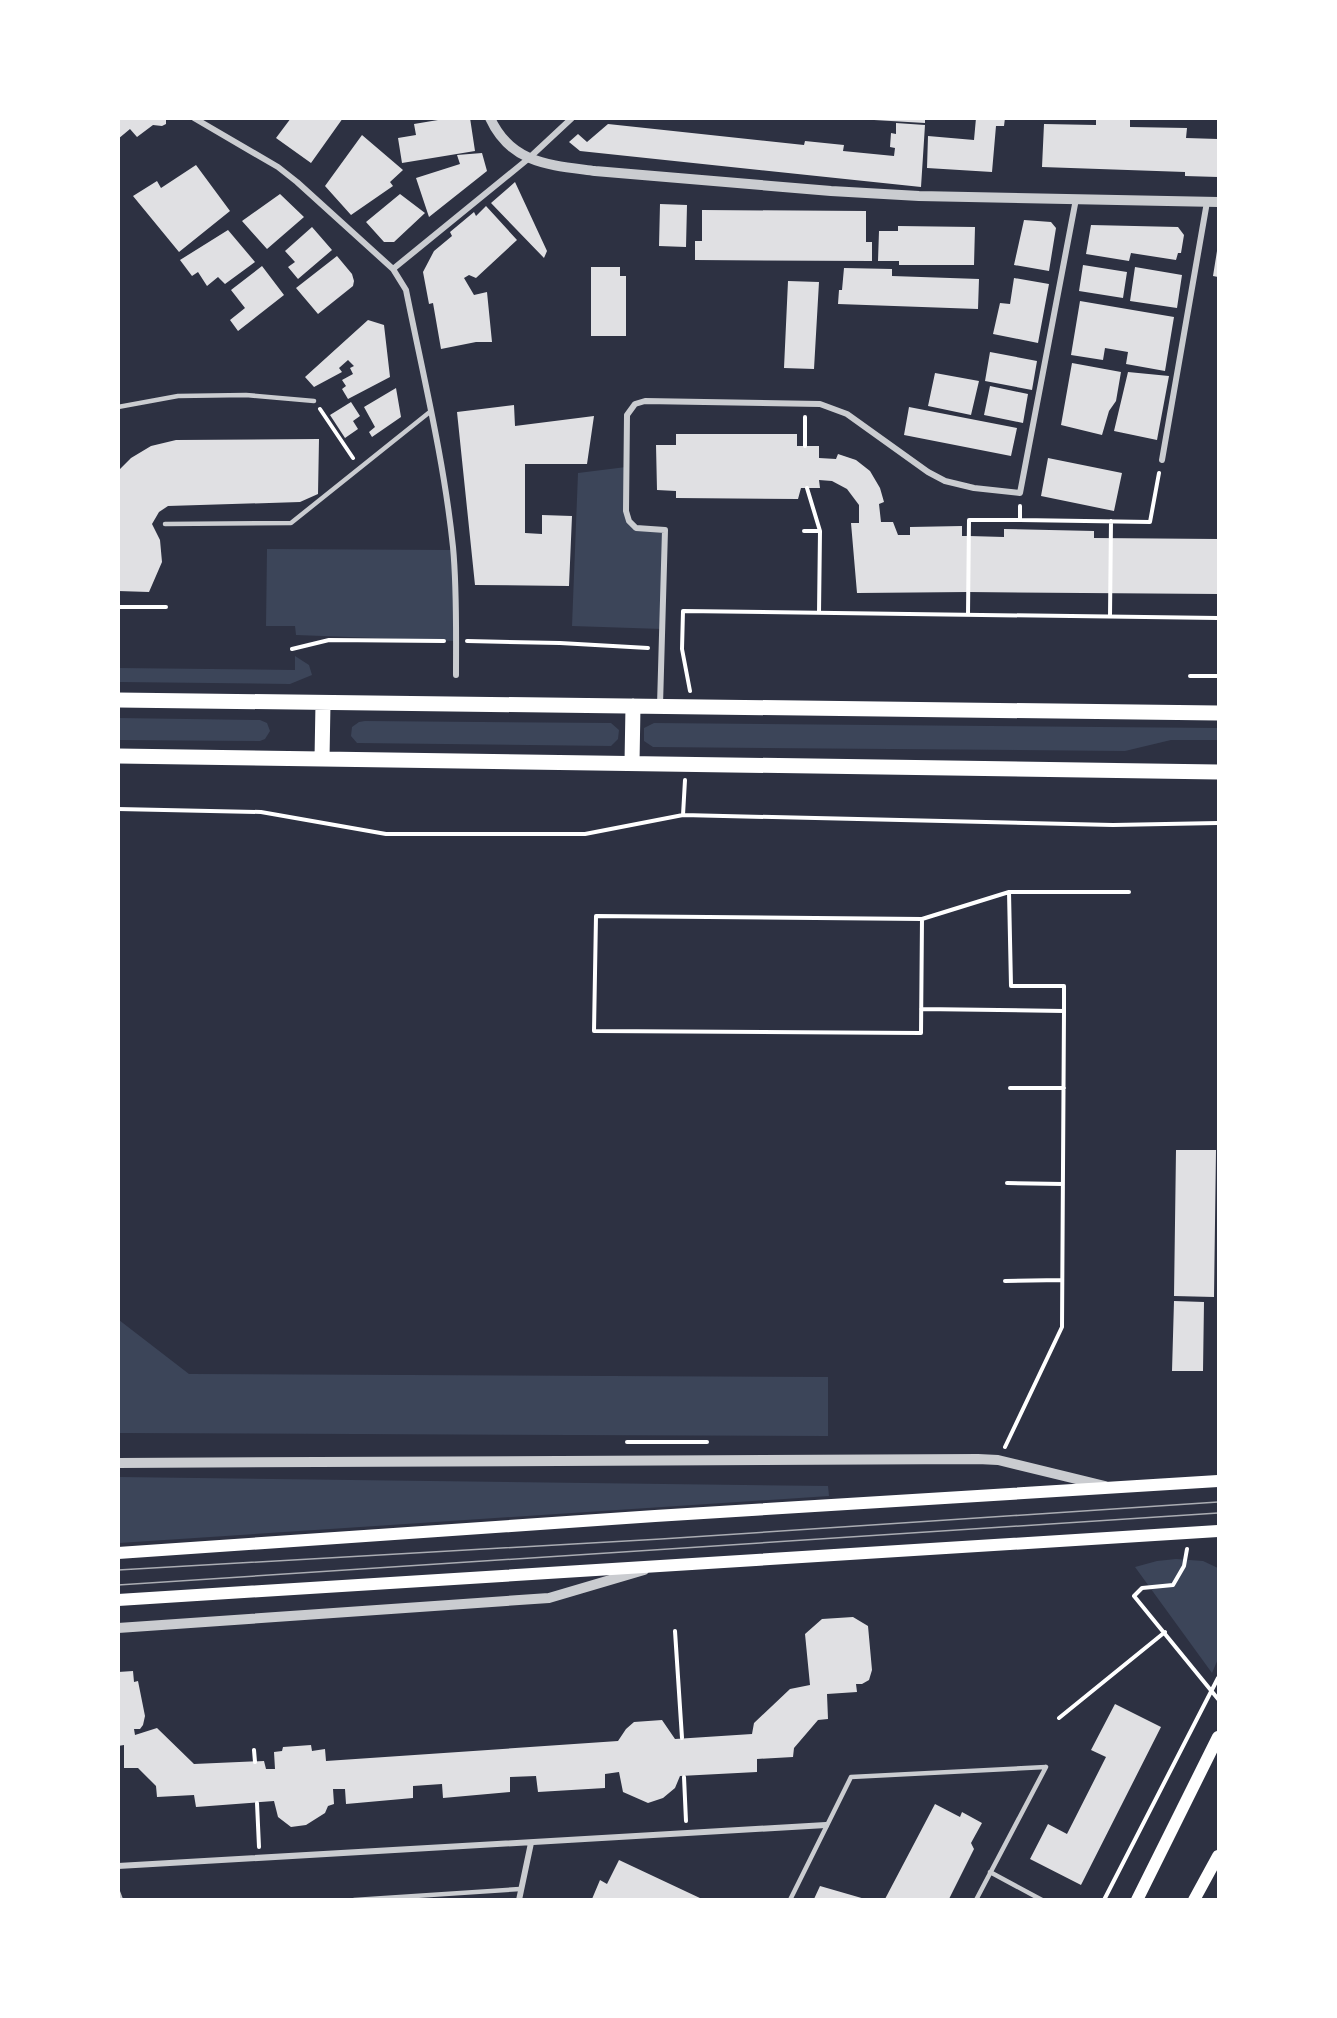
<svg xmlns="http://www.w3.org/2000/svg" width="1337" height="2018" viewBox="0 0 1337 2018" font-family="'Sofia Sans Condensed',sans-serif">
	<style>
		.green { fill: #3c4559 }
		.building { fill: #e0e0e3 }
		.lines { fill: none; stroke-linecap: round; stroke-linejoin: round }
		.path { stroke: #fff; stroke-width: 4 }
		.service { stroke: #caccd0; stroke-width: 4.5 }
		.minor { stroke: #caccd0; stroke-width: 6 }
		.tertiary { stroke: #caccd0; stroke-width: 10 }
		.secondary { stroke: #fff; stroke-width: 12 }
		.primary { stroke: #fff; stroke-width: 15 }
		.tram { stroke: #abadb3; stroke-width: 1.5 }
	</style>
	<rect width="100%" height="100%" fill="#2d3142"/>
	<!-- green -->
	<path class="green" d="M626 467V511L632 524 665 530 662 629 572 626 578 473Z
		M267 549 453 550 456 641 296 635 295 626H266Z
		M295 656 309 665 312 675 290 684 119 682V668L295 670Z
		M119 718 260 720 267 723 270 731 265 739 260 741 119 740Z
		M365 721 611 723 619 730 618 739 611 746 357 743 351 736 352 727 359 722Z
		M654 723 1218 728V740H1171L1125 751 653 747 644 741V728Z
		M119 1320 189 1374 828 1377V1436L119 1433Z
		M119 1477 828 1486 829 1496 119 1543Z
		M1176 1559 1203 1561 1218 1568V1659L1212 1673 1135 1567 1157 1561Z"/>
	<!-- building -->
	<path class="building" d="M118 118H166V124L162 126 153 125 137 137 130 129 118 139Z
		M291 118H343L311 163 276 138Z
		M450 118H470L475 151 402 163 398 138 416 135 414 124Z
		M875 118H925V123L874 120Z
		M976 118H1005L1004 126H996L992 172 927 168 928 136 974 140Z
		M1096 118H1130V127L1187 128 1186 138 1218 139V177L1185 176V172L1042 167 1044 124 1096 125Z
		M896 123 925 125 921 187 580 151 569 142 578 134 587 142 608 124 804 145 805 141 844 145 843 151 894 156 895 148 890 147 891 133 896 134Z
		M362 135 403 170 390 182 393 186 351 215 325 186Z
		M482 153 487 171 429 217 416 178 460 164 457 155Z
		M196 165 230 211 179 252 133 196 157 181 161 188Z
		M515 182 547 251 544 258 491 203Z
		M280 194 304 217 267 249 242 221Z
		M400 194 425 213 394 242H384L366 222Z
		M660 204 687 205 686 247 659 246Z
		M486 206 517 240 476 278 469 275 464 278 474 295 487 292 492 342H476L441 349 433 303 429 304 423 272 434 251 452 236 450 232 474 212 476 216Z
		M702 210 866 211V242H872V261L695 260V241H702Z
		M1024 220 1051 222 1056 228 1049 271 1014 265Z
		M1091 225 1178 227 1184 235 1181 253H1178L1176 260 1131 253 1129 261 1086 254Z
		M898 226 975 227 974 265H899V261H878L879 231H898Z
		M312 227 332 250 298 279 288 267 295 262 285 251Z
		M228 230 255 262 225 284 218 277 207 286 198 272 192 276 180 260Z
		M1217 251H1218V277L1213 276Z
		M337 256 352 274 354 281 353 286 318 314 296 288Z
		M1083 265 1127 272 1123 298 1079 291Z
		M262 266 284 295 238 331 230 320 245 308 231 290Z
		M591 267H620V276H626V336H591Z
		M1135 267 1182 275 1177 308 1130 301Z
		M844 268 892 269V276L979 279 978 309 838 304 839 290H842Z
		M1014 278 1049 284 1038 343 993 334 1000 303 1010 304Z
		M788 281 819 282 814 369 784 368Z
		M1080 301 1174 317 1165 371 1126 364 1128 352 1105 348 1103 360 1071 355Z
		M368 320 384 325 390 377 348 399 342 389 346 386 342 380 353 374 350 368 354 366 348 360 339 368 342 372 314 387 305 377Z
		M990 352 1037 361 1032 390 985 381Z
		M1072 363 1121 372 1116 401 1109 411 1102 435 1061 425Z
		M1128 372 1169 376 1157 440 1114 431Z
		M935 373 979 381 971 415 928 406Z
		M990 386 1028 394 1023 423 984 415Z
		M396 388 401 417 372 437 369 432 375 427 364 407Z
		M351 402 360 416 353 421 358 429 345 438 330 415Z
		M514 405 515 426 594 416 587 464H525V533L542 534V515L572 516 569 586 475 585 457 412Z
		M909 407 1017 428 1011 456 904 435Z
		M676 434H797V446H819V458L836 459 838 454 856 460 870 471 880 488 884 502 879 504 881 522H893L898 535H910V527L962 526V536H969L1004 537V529L1094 531V538L1218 539V594L968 592 857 593 851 523H859V505L847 489 832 481 819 480 820 488H801L798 499 676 498V491L657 490 656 445H676Z
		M319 439 318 494 300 502 168 506 159 512 152 524 160 540 162 562 149 592 118 591V471L131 458 151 446 176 440Z
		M1048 458 1122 473 1114 511 1041 496Z
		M1176 1150H1216L1214 1297 1174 1296Z
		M1174 1301 1204 1302 1203 1371H1172Z
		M853 1617 868 1626 872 1670 869 1680 862 1684H856L857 1692 827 1694 828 1719 818 1720 794 1748 793 1757 757 1759V1772L680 1776 675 1788 663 1798 648 1803 623 1792 619 1772 605 1774V1788L538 1792 536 1776 510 1777V1792L443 1798 442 1784 413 1786V1798L346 1804 345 1789H333L334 1804 328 1806 325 1813 306 1825 291 1827 278 1817 274 1801 196 1807 194 1795 157 1797 156 1786 138 1768H124V1745L118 1746V1672L133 1671 134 1682 138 1681 145 1716 143 1725 140 1729H134L135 1735 157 1728 194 1764 264 1761 266 1769H275L274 1752 282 1751 283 1747 311 1745 312 1751 325 1749 326 1761 618 1741 626 1729 634 1722 662 1720 675 1739 752 1734 754 1723 790 1689 810 1685 805 1634 822 1619Z
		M1115 1704 1161 1727 1081 1885 1030 1859 1048 1824 1067 1834 1106 1757 1091 1750Z
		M935 1804 960 1817 962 1812 982 1823 971 1843 974 1849 949 1899H885Z
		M619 1860 702 1899H592L600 1880 607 1884Z
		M820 1886 865 1899H814Z"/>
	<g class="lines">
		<!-- path -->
		<path class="path" d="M320 409 353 458
			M805 417V446
			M1020 506V520L1150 522 1159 473
			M804 531H820L807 488
			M118 607H166
			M819 613 820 531
			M968 614 969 520H1020
			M1110 616 1111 521
			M467 641 560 643 648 648
			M292 649 329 640 444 641
			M1190 676H1218
			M690 691 682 649 683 611 1218 618
			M118 809 261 812 386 834H585L683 815 1113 825 1218 823
			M683 815 685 780
			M922 919 921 1033 594 1031 596 916 922 919 1009 892H1129
			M921 1009 1064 1011
			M1010 1088H1064
			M1007 1183 1063 1184
			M1005 1281 1062 1280
			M627 1442H707
			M1005 1447 1062 1327 1064 1011V986H1011L1009 892
			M1187 1549 1184 1566 1173 1585 1142 1588 1134 1596 1218 1699
			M675 1631 682 1738
			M1059 1718 1165 1632
			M254 1750 255 1762
			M684 1777 686 1821
			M257 1803 259 1847
			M1104 1900 1218 1678"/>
		<!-- service -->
		<path class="service" d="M118 407 178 396 246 395 314 401
			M165 524 291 523 431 411
			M990 1872 1042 1900
			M118 1892 121 1900
			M354 1900 520 1889
			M790 1900 851 1777 1046 1767
			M976 1900 1046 1767"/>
		<!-- minor -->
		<path class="minor" d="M194 118 278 167 297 182 393 269 406 290C423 375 444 460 453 547 457 589 456 633 456 675
			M393 269 528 159 572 118
			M1162 460 1207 202
			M660 705 665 530 636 528 629 521 626 511 627 415 635 404 645 401 820 404 847 414 928 472 945 481 974 488 1020 493 1076 199
			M118 1866 826 1825
			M519 1900 531 1843"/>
		<!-- tertiary -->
		<path class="tertiary" d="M490 118C511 164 550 165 595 171L831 191 919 196 1218 202
			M118 1463 978 1459 998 1460 1105 1486
			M118 1628 549 1598 644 1570"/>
		<!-- secondary -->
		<path class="secondary" d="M118 1553 655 1516 1218 1481
			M118 1600 1218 1531
			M1137 1900 1218 1737
			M1194 1900 1218 1856"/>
		<!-- primary -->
		<path class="primary" d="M118 700 1218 713
			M118 756 1218 772
			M322 759 323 703
			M632 763 633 706"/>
		<!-- tram -->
		<path class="tram" d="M118 1570 661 1539 1218 1502
			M118 1585 1218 1513"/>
	</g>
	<!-- border -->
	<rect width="1337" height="2018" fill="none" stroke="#ffffff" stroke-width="240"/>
</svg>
